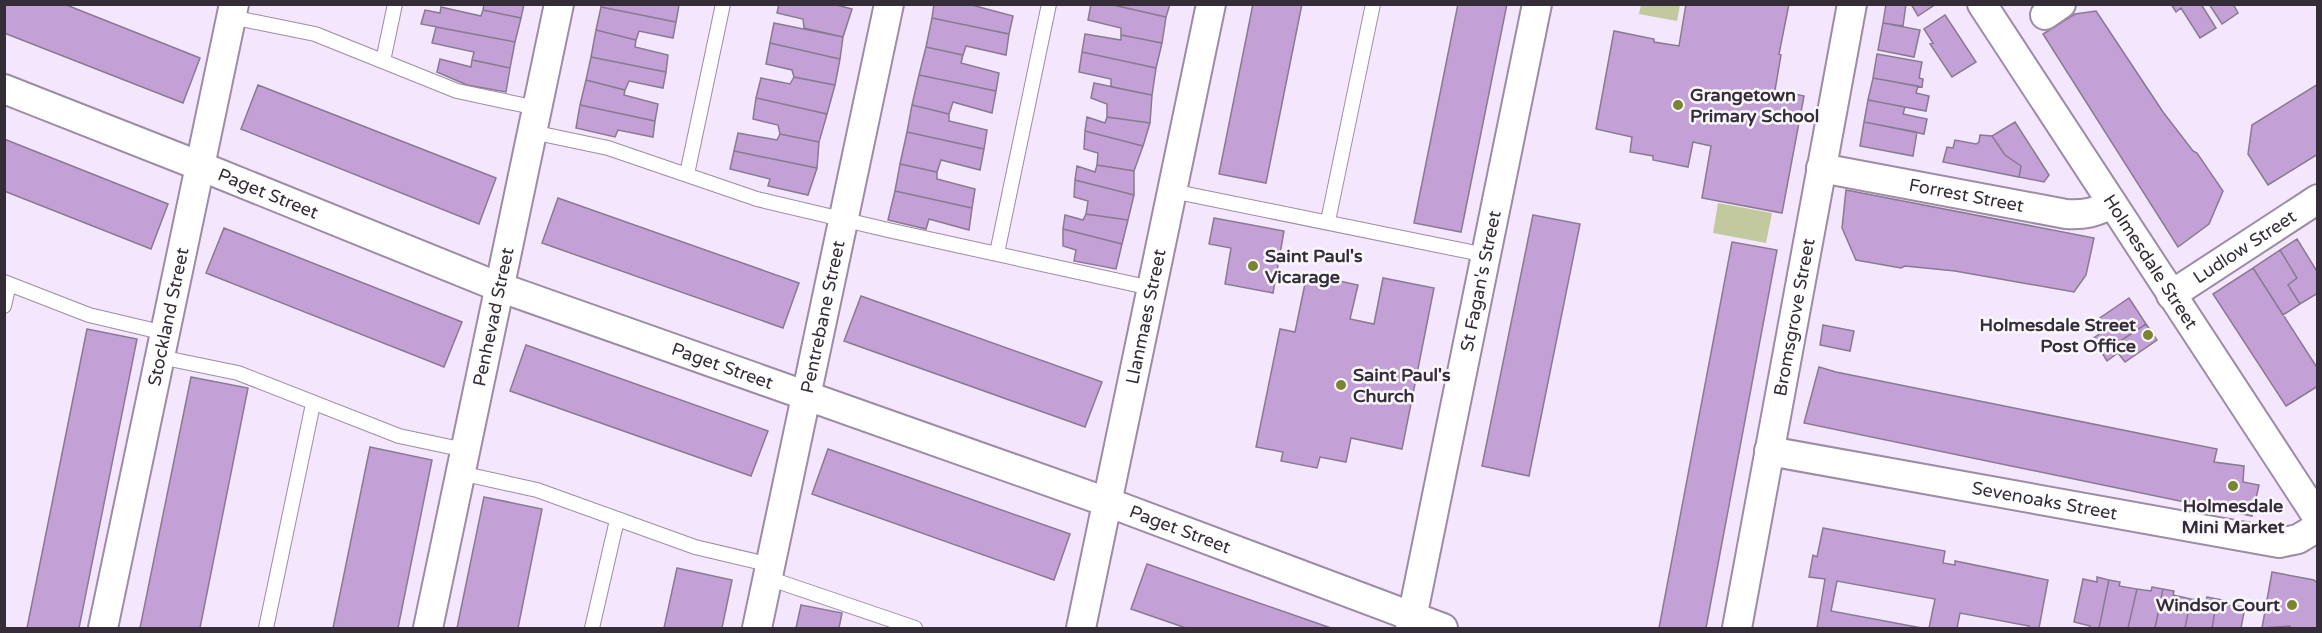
<svg xmlns="http://www.w3.org/2000/svg" width="2322" height="633" viewBox="0 0 2322 633" font-family="'Varela Round',sans-serif">
	<style>
		.green { fill: #c3c99e }
		.building { fill: #c3a1d7; stroke: #897992; stroke-width: 1.5 }
		.lines { fill: none; stroke-linecap: round; stroke-linejoin: round }
		.lane-casing { stroke: #9c8ca6; stroke-width: 16 }
		.street-casing { stroke: #9c8ca6; stroke-width: 32 }
		.lane { stroke: #fff; stroke-width: 14 }
		.street { stroke: #fff; stroke-width: 28 }
		.poi-dot { fill: #7b8430; stroke: #fbf8fe; stroke-width: 2 }
		.labels { text-anchor: middle; stroke-width: 5; stroke-linejoin: round; paint-order: stroke }
		.poi-label { font-size: 18px; font-weight: bold; fill: #342d38; stroke: #fbf8fe; text-anchor: start }
		.street-label { font-size: 18px; fill: #342d38; stroke: #fbf8fe }
	</style>
	<rect width="100%" height="100%" fill="#f4e6fd"/>
	<!-- green -->
	<path class="green" d="M1641 5H1680L1677 21 1639 14Z
		M1718 203 1772 213 1766 243 1713 233Z"/>
	<!-- building -->
	<path class="building" d="M4 4H64L200 58 183 103 4 33Z
		M484 4H524L521 18 483 10Z
		M601 4H675L679 5 676 22 601 7Z
		M779 4H833L852 9 843 37 804 28 803 19 777 13Z
		M934 4H968L1013 16 1009 34 932 18Z
		M1091 4H1109L1166 17 1162 43 1121 35V28L1088 20Z
		M1109 4H1170L1166 17Z
		M1253 4H1302L1266 183 1219 174Z
		M1458 4H1507L1461 232 1414 223Z
		M1686 4H1789L1779 54 1781 55 1775 90 1804 96 1782 213 1702 198 1711 146 1693 142 1688 167 1653 160V156L1630 152 1632 137 1596 129 1614 31 1654 39V42L1679 46Z
		M1886 4H1906L1903 26 1883 23Z
		M1911 4H1936L1918 16Z
		M2171 4H2201L2216 28 2200 38 2181 8 2176 12Z
		M2209 4H2233L2238 13 2222 24Z
		M441 7 481 16 483 10 521 18 515 42 421 24 425 10 440 13Z
		M601 7 676 22 673 38 639 31 636 40 596 30Z
		M2096 11 2163 112 2193 151 2197 153 2223 191 2209 224 2178 247 2043 34 2075 14Z
		M1945 15 1976 62 1952 77 1930 44 1933 43 1924 29Z
		M932 18 1009 34 1006 55 966 46 963 55 926 47Z
		M774 23 843 37 840 59 770 43Z
		M1883 23 1920 30 1914 57 1878 50Z
		M436 27 515 42 510 68 472 60 474 52 432 43Z
		M596 30 636 40 635 47 668 55 666 72 591 57Z
		M1085 34 1121 40V35L1162 43 1156 68 1082 52Z
		M770 43 840 59 835 85 794 77 792 70 766 64Z
		M926 47 963 55 961 63 999 73 996 91 919 75Z
		M1082 52 1156 68 1152 95 1111 87V79L1079 72Z
		M1877 54 1922 62 1919 78 1923 79 1922 87 1873 78Z
		M591 57 666 72 663 88 629 81 625 90 586 80Z
		M440 59 471 67 472 60 510 68 506 92 467 85 437 72Z
		M919 75 996 91 992 113 953 102 949 114 912 105Z
		M794 77 835 85 827 114 756 98 761 78 790 84Z
		M1873 78 1918 86 1916 93 1929 96 1926 111 1868 100Z
		M586 80 625 90 624 95 658 104 655 121 580 105Z
		M1094 83 1152 95 1150 123 1107 117V104L1091 98Z
		M2318 84V154L2268 185 2248 154 2252 125Z
		M258 85 496 178 479 224 241 129Z
		M756 98 827 114 819 142 780 134 778 125 753 119Z
		M1868 100 1905 107 1903 114 1927 119 1924 134 1864 122Z
		M580 105 655 121 653 137 618 130 615 137 576 128Z
		M912 105 949 114V121L987 130 984 149 907 132Z
		M1087 117 1105 123 1107 117 1150 123 1143 146 1085 131Z
		M1864 122 1917 132 1913 156 1860 146Z
		M2015 122 2049 175 2044 182 2019 177 2021 166 2005 155 1992 136Z
		M1085 131 1143 146 1134 171 1097 165 1098 153 1084 149Z
		M907 132 984 149 980 170 941 160 937 172 900 164Z
		M738 133 777 140 780 134 819 142 817 168 734 151Z
		M1980 135 1992 136 2005 155 2021 166 2019 177 1943 162 1947 147 1953 148 1955 140 1976 144 1979 142Z
		M4 139 168 204 151 249 4 191Z
		M734 151 817 168 808 195 768 186 770 179 730 169Z
		M900 164 937 172V179L975 189 972 208 895 191Z
		M1097 165 1134 171V195L1075 180 1077 166 1095 172Z
		M1075 180 1134 195 1128 220 1086 214 1088 201 1074 197Z
		M1846 190 2094 238 2086 275 2074 292 1955 271 1905 266 1901 268 1856 260 1842 228Z
		M895 191 972 208 969 230 929 219 926 229 888 220Z
		M558 198 799 283 783 328 542 243Z
		M1086 214 1128 220 1122 244 1063 229 1065 215 1083 220Z
		M1533 215 1580 224 1529 476 1482 466Z
		M1214 218 1284 231 1273 293 1225 284 1231 248 1209 244Z
		M224 228 462 322 444 367 206 273Z
		M1063 229 1122 244 1116 269 1074 261 1076 250 1063 246Z
		M2297 239 2318 273V293L2300 304 2288 285 2297 278 2280 250Z
		M1732 242 1777 250 1706 628H1659Z
		M2280 250 2297 278 2288 285 2300 304 2283 315 2253 268Z
		M2253 268 2318 369V386L2286 406 2213 294Z
		M1307 274 1358 285 1350 319 1374 324 1383 278 1434 288 1402 449 1351 438 1346 462 1320 457 1317 468 1281 461 1283 452 1256 447 1280 329 1295 332Z
		M861 296 1102 382 1085 427 844 341Z
		M2129 298 2146 324 2102 353 2092 339 2104 331 2097 320Z
		M2146 324 2157 340 2125 362 2118 353 2107 361 2102 353Z
		M1823 325 1854 331 1850 351 1820 345Z
		M87 329 137 339 79 628H27Z
		M526 345 768 431 751 476 510 391Z
		M1819 367 1836 372 2217 449 2214 462 2244 466 2243 482 2259 485 2252 516 1804 423Z
		M191 377 248 388 200 628H140Z
		M370 447 432 460 398 628H333Z
		M828 449 1070 534 1054 580 812 494Z
		M484 497 542 509 518 628H457Z
		M1823 528 1945 551 1943 563 1955 565V561L2048 580 2039 628H2028L2029 626 1960 613 1957 628H1929L1935 599 1837 581 1831 611 1922 628H1817L1825 579 1809 577 1813 555 1817 557Z
		M1147 564 1331 628H1186L1131 609Z
		M677 568 732 580 722 628H664Z
		M2272 572 2314 580 2318 584V628H2291L2290 626 2262 628Z
		M2097 577 2109 580 2099 628H2089L2090 626 2074 622 2083 579 2097 582Z
		M2109 580 2120 582 2119 586 2137 589 2128 628H2099Z
		M2152 587 2163 589 2155 628H2128L2137 589 2151 591Z
		M2163 589 2174 591 2173 595 2191 599 2185 628H2155Z
		M2207 597 2217 599 2212 628H2185L2191 599 2206 601Z
		M2217 599 2228 601V605L2245 607 2241 628H2212Z
		M801 605 842 613 839 628H796Z"/>
	<g class="lines">
		<defs>
			<path id="lane" d="M231 17 315 34 457 91 537 108
				M383 61 395 4
				M532 132 608 148 757 199 888 230 1151 288
				M687 174 723 4
				M1172 191 1486 255
				M1328 221 1373 4
				M997 253 1049 4
				M4 282 89 315 165 333
				M4 306 9 284
				M160 357 238 373 399 436 465 450
				M460 473 537 490 695 547 771 565
				M768 578 915 628
				M266 628 313 404
				M592 628 617 520"/>
			<g id="street">
				<path id="s1" d="M1982 4 2318 518"/>
				<path d="M2045 15 2061 4"/>
				<path id="s2" d="M4 89 200 166 499 287 1107 502 1443 628"/>
				<path id="s3" d="M1821 168 2066 214C2084 215 2096 213 2112 203"/>
				<path id="s4" d="M2171 295 2318 199"/>
				<path id="s5" d="M1769 451 2279 543 2298 539 2318 527"/>
				<path id="s6" d="M103 628 234 4"/>
				<path id="s7" d="M428 628 559 4"/>
				<path id="s8" d="M757 628 889 4"/>
				<path id="s9" d="M1081 628 1211 4"/>
				<path id="s10" d="M1410 628 1537 4"/>
				<path id="s11" d="M1737 628 1852 4"/>
			</g>
		</defs>
		<!-- lane casing -->
		<use href="#lane" class="lane-casing"/>
		<!-- street casing -->
		<use href="#street" class="street-casing"/>
		<!-- lane -->
		<use href="#lane" class="lane"/>
		<!-- street -->
		<use href="#street" class="street"/>
	</g>
	<!-- markers -->
	<g class="poi-dot">
		<circle cx="1678" cy="105" r="6"/>
		<circle cx="1253" cy="266" r="6"/>
		<circle cx="2148" cy="335" r="6"/>
		<circle cx="1341" cy="385" r="6"/>
		<circle cx="2233" cy="486" r="6"/>
		<circle cx="2292" cy="605" r="6"/>
	</g>
	<g class="labels">
		<!-- poi labels -->
		<g class="poi-label">
			<text x="1690" y="101">Grangetown<tspan x="1690" dy="21">Primary School</tspan></text>
			<text x="1265" y="262">Saint Paul's<tspan x="1265" dy="21">Vicarage</tspan></text>
			<text x="2136" y="331" text-anchor="end">Holmesdale Street<tspan x="2136" dy="21">Post Office</tspan></text>
			<text x="1353" y="381">Saint Paul's<tspan x="1353" dy="21">Church</tspan></text>
			<text x="2233" y="512" text-anchor="middle">Holmesdale<tspan x="2233" dy="21">Mini Market</tspan></text>
			<text x="2280" y="611" text-anchor="end">Windsor Court</text>
		</g>
		<!-- street labels -->
		<g class="street-label">
			<text dy="6" stroke="none"><textPath href="#s2" startOffset="284">Paget Street</textPath></text>
			<text dy="6" stroke="none"><textPath href="#s3" startOffset="148">Forrest Street</textPath></text>
			<text dy="6" stroke="none"><textPath href="#s4" startOffset="88">Ludlow Street</textPath></text>
			<text dy="6" stroke="none"><textPath href="#s1" startOffset="308">Holmesdale Street</textPath></text>
			<text dy="6" stroke="none"><textPath href="#s10" startOffset="354">St Fagan's Street</textPath></text>
			<text dy="6" stroke="none"><textPath href="#s7" startOffset="318">Penhevad Street</textPath></text>
			<text dy="6" stroke="none"><textPath href="#s8" startOffset="318">Pentrebane Street</textPath></text>
			<text dy="6" stroke="none"><textPath href="#s9" startOffset="318">Llanmaes Street</textPath></text>
			<text dy="6" stroke="none"><textPath href="#s11" startOffset="316">Bromsgrove Street</textPath></text>
			<text dy="6" stroke="none"><textPath href="#s6" startOffset="318">Stockland Street</textPath></text>
			<text dy="6" stroke="none"><textPath href="#s2" startOffset="770">Paget Street</textPath></text>
			<text dy="6" stroke="none"><textPath href="#s5" startOffset="280">Sevenoaks Street</textPath></text>
			<text dy="6" stroke="none"><textPath href="#s2" startOffset="1256">Paget Street</textPath></text>
		</g>
	</g>
	<!-- border -->
	<rect width="2322" height="633" fill="none" stroke="#342d38" stroke-width="12"/>
</svg>
